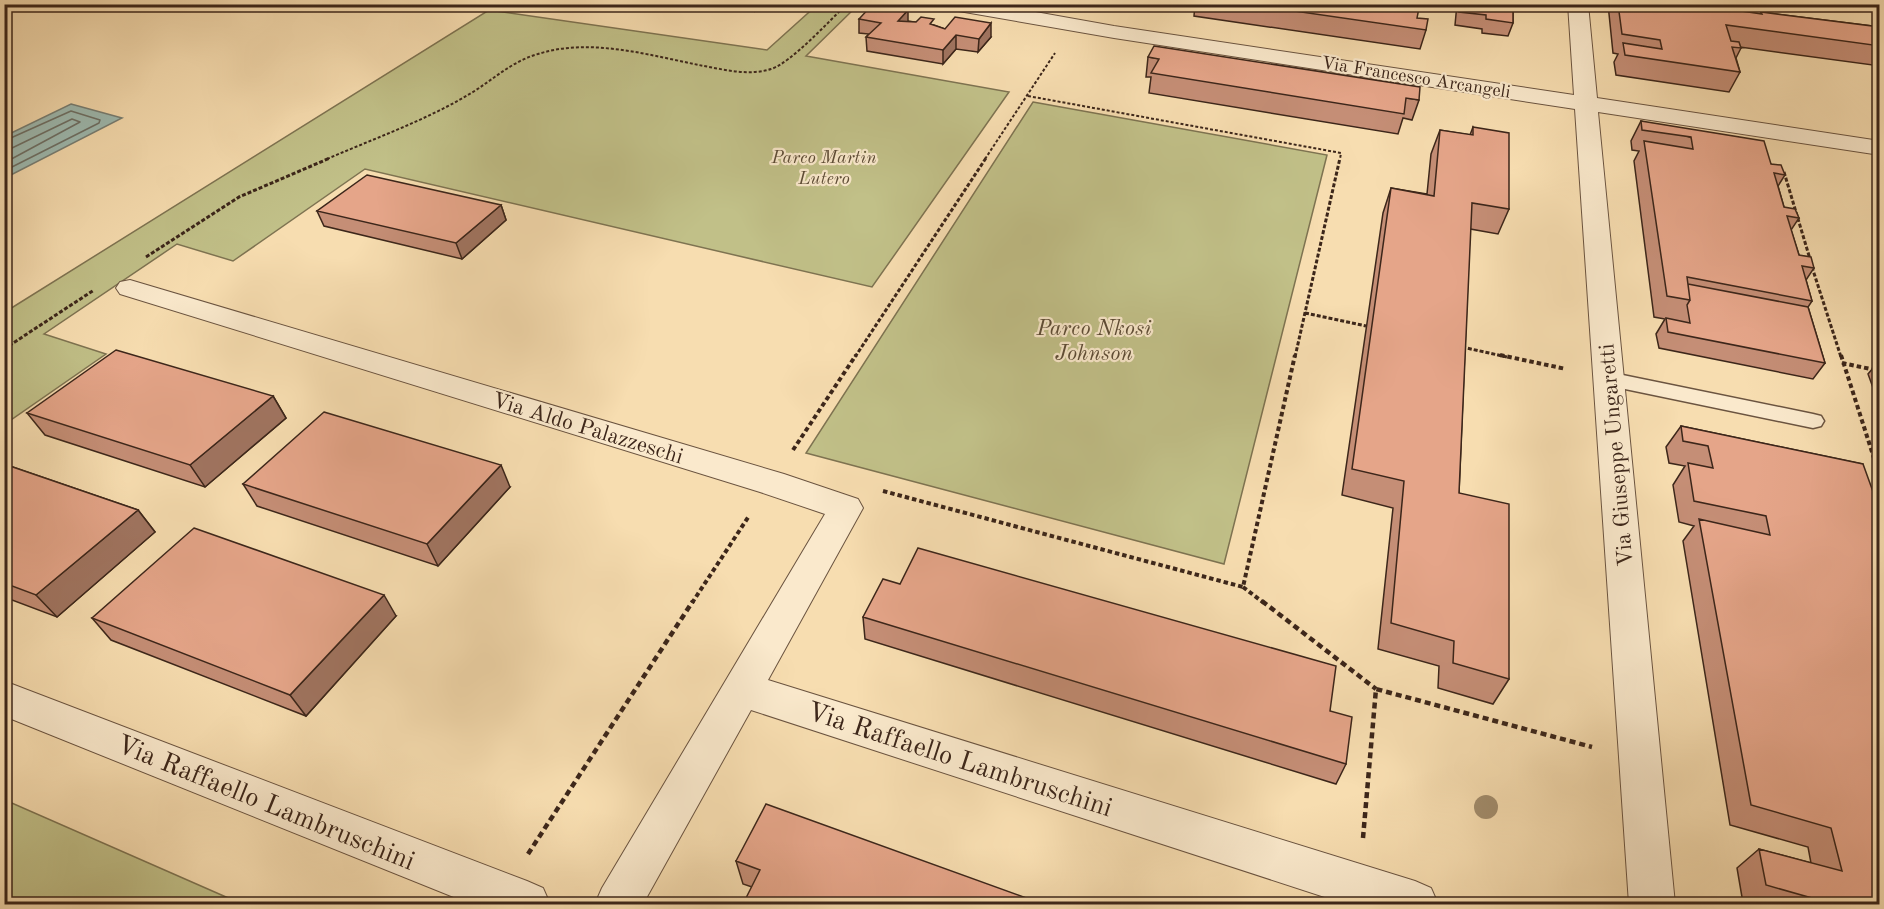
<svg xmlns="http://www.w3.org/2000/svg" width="1884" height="909" viewBox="0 0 1884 909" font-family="'Old Standard TT',serif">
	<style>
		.green { fill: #c1c088; stroke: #7e7351; stroke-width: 1.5 }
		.water { fill: #9ebbb2; stroke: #777f75; stroke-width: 1.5 }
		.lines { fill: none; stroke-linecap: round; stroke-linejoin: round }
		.shore { stroke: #6d7066; stroke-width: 1.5 }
		.lane-casing { stroke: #6b5440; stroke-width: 3 }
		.street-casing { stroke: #6b5440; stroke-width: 2 }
		.path-far3 { stroke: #3c261a; stroke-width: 2; stroke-dasharray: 3 2; stroke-linecap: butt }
		.path-far2 { stroke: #3c261a; stroke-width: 3; stroke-dasharray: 4 2; stroke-linecap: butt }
		.path-far1 { stroke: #3c261a; stroke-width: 4; stroke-dasharray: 4.5 3; stroke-linecap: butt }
		.path { stroke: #3c261a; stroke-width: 4.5; stroke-dasharray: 6 4; stroke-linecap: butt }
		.lane { fill: #fae9cc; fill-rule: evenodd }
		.street { fill: #fae9cc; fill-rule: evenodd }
		.tree { fill: #a28d6d }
		.wall { fill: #c58e76; stroke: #3c261a; stroke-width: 1.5 }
		.shaded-wall { fill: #a07460; stroke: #3c261a; stroke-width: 1.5 }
		.building { fill: #e5a589; stroke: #3c261a; stroke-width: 1.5 }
		.labels { text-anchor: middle; stroke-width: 4.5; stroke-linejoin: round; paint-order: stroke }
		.far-street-label { font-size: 18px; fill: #3c261a; stroke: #fae9cc }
		.far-park-label { font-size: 18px; font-style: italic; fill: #5d4c36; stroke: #fae9cc }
		.park-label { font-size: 22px; font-style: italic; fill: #5d4c36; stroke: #fae9cc }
		.street-label { font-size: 22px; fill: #3c261a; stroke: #fae9cc }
		.near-street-label { font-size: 27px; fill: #3c261a; stroke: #fae9cc }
	</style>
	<rect width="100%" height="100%" fill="#f7ddb0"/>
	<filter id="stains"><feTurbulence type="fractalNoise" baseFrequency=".00333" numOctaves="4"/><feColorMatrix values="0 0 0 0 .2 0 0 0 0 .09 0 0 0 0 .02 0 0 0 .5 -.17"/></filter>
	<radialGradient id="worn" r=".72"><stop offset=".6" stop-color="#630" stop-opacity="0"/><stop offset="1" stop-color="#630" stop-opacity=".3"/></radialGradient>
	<!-- green -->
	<path class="green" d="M817 5H858L806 56 1009 92 872 287 365 169 233 261 177 244 44 334 106 354 5 424V312L489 10 767 50Z
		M1033 102 1327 155 1224 564 806 453Z
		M4 800H5L242 904H5Z"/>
	<!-- water -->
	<path class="water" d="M71 104 122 118 5 178V136Z"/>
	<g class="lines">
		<!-- shore -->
		<path class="shore" d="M4 141 71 111 100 120 99 123 4 171
			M4 149 12 148 72 119 80 122 4 163"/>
		<defs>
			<path id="lane" d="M1608 372 1813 414 1821 416 1824 421 1821 426 1813 428 1601 384 1598 379 1601 374Z"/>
			<path id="street" d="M944 4H990L1114 26 1574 95 1568 4H1588L1597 98 1880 141V155L1598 112 1675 904H1629L1575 109 1114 38 953 10 946 8Z
				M130 280 784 474 858 499 863 508 768 680 1415 881 1431 888 1438 904H1346L751 710 643 904H595L602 888 825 514 760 492 120 294 116 288 120 282Z
				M4 681 527 881 543 888 550 904H471L4 716Z"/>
		</defs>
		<!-- lane casing -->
		<use href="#lane" class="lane-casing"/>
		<!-- street casing -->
		<use href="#street" class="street-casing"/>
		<!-- path-far3 -->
		<path class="path-far3" d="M1028 96 1341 153 1340 159
			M327 159C373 139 424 121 468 95 492 81 510 62 538 54 591 37 652 56 704 66 726 70 749 76 771 69 791 63 830 20 847 4
			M985 159 1055 53"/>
		<!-- path-far2 -->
		<path class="path-far2" d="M1784 172 1810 259
			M146 257 239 197 330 158
			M1812 267 1841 357
			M1305 313 1366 326
			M1462 347 1507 357
			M4 349 94 290
			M855 357 986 158
			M1295 357 1340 158"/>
		<!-- path-far1 -->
		<path class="path-far1" d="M1500 355 1566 369
			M1841 355 1880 477
			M1842 363 1880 371
			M793 450 856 355
			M883 491 1243 587 1295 355
			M1243 587 1264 603
			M692 603 749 516"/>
		<!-- path -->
		<path class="path" d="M1262 601 1376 689
			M1363 838 1376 689 1592 747
			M528 854 693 601"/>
		<!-- lane -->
		<use href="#lane" class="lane"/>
		<!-- street -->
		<use href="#street" class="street"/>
	</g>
	<!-- trees -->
	<circle class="tree" cx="1486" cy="807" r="12"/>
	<!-- wall -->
	<path class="wall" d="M738 4H762L755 11 739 7Z
		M783 4H804L802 7Z
		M1195 4H1392L1417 18 1426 30 1420 49 1194 16Z
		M1457 4H1513V23L1508 36 1482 33V29L1455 25Z
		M1608 4H1720L1721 8 1760 14 1761 12 1880 27V66L1740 47 1741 48 1736 58 1740 72 1729 92 1616 75 1614 62 1618 54 1613 53Z
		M859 19 908 21 934 25 945 29 991 37 978 52 956 49 943 64 867 51 866 37 869 34 859 33Z
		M1148 57 1419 100 1412 120 1403 118 1398 134 1149 93 1151 77H1146Z
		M1641 121 1771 164 1785 175 1778 186 1784 207 1799 218 1791 230 1799 255 1814 268 1806 280 1812 301 1808 307 1825 363 1813 379 1659 348 1656 334 1665 319 1654 317 1634 161 1639 151 1632 150 1631 141Z
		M1473 127 1509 209 1498 234 1470 229 1459 493 1509 679 1493 704 1438 688 1439 666 1378 649 1393 508 1342 495 1383 213 1391 188 1427 194 1431 154 1440 130 1470 135Z
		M501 205 506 220 462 259 324 226 317 211Z
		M1880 360V407L1868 374Z
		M273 396 286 418 205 487 45 435 27 413Z
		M1681 426 1863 464 1880 904H1748L1743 903 1737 868 1759 849 1811 863 1808 847 1730 825 1683 541 1694 526 1679 522 1673 485 1685 466 1669 463 1666 447Z
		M4 464 138 510 155 532 57 617 4 597Z
		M243 484 510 487 438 566 257 506Z
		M900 584 1330 711 1346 764 1336 784 865 639 863 617Z
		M396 616 306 716 111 640 92 618Z
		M736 861 1043 904 752 887 743 884Z"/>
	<!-- shaded-wall -->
	<path class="shaded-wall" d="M754 4H762L755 11Z
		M908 10V23L898 21Z
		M991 23V37L978 52 979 39Z
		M956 35V49L943 64V50Z
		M501 205 506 220 462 259 456 243Z
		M273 396 286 418 205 487 190 465Z
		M501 465 510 487 438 566 427 544Z
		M138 510 155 532 57 617 36 595Z
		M384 595 396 616 306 716 290 695Z"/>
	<!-- building -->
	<path class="building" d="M873 4 908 10 898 21 916 22 921 17 934 19 930 24 945 29 955 17 991 23 979 39 956 35 943 50 866 37 881 23 859 19Z
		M1245 4H1392L1419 8 1417 18 1428 19 1426 30Z
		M1460 4H1513V23L1486 19V15L1459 12Z
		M1618 4H1720L1721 8 1762 14 1761 12 1880 27V46L1726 25 1731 41 1739 42 1741 48 1732 47 1740 72 1625 55 1623 43 1662 49 1660 40 1622 34Z
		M1154 46 1420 87 1419 100 1406 98 1404 114 1151 73 1159 59 1148 57Z
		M1641 121 1764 141 1771 164 1781 165 1785 175 1774 173 1784 207 1795 209 1799 218 1787 216 1799 255 1811 257 1814 268 1802 266 1812 301 1687 277 1690 300 1667 296 1644 141 1693 149 1691 137 1642 130Z
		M1473 127 1509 133V209L1472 203 1459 493 1509 504V679L1453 663 1454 641 1391 623 1404 481 1352 469 1391 188 1434 196 1440 130 1473 135Z
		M367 175 501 205 456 243 317 211Z
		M1688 284 1808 307 1825 363 1668 332 1666 318 1690 323 1687 305 1690 300Z
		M116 350 273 396 190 465 27 413Z
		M324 412 501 465 427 544 243 484Z
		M1681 426 1863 464 1880 511V904H1833L1766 885 1759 849 1842 871 1831 828 1751 805 1699 519 1770 535 1766 516 1694 501 1688 463 1713 468 1708 446 1683 441Z
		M4 464 138 510 36 595 4 583Z
		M194 528 384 595 290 695 92 618Z
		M918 548 1336 666 1330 711 1352 717 1346 764 863 617 883 579 900 584Z
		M766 804 1043 904H743L760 870 736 861Z"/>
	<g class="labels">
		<!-- far-street labels -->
		<g class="far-street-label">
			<text transform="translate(1416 77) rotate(9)" y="6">Via Francesco Arcangeli</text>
		</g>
		<!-- far-park labels -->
		<g class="far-park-label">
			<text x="824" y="163">Parco Martin<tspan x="824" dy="21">Lutero</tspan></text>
		</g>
		<!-- park labels -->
		<g class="park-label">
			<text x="1094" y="335">Parco Nkosi<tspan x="1094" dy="25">Johnson</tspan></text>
		</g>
		<!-- street labels -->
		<g class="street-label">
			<text transform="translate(588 427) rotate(17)" y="8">Via Aldo Palazzeschi</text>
			<text transform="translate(1615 455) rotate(-95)" y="8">Via Giuseppe Ungaretti</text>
		</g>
		<!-- near-street labels -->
		<g class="near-street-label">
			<text transform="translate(960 759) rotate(18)" y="9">Via Raffaello Lambruschini</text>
			<text transform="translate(266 802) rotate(22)" y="9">Via Raffaello Lambruschini</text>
		</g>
	</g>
	<!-- margin -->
	<rect width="1884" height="909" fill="none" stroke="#f7ddb0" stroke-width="24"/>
	<rect x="6" y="6" width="1872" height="897" fill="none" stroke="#3c261a" stroke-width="3"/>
	<rect x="12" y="12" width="1860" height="885" fill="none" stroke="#3c261a" stroke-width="1.5"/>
	<rect width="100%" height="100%" filter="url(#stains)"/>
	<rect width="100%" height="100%" fill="url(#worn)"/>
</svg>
